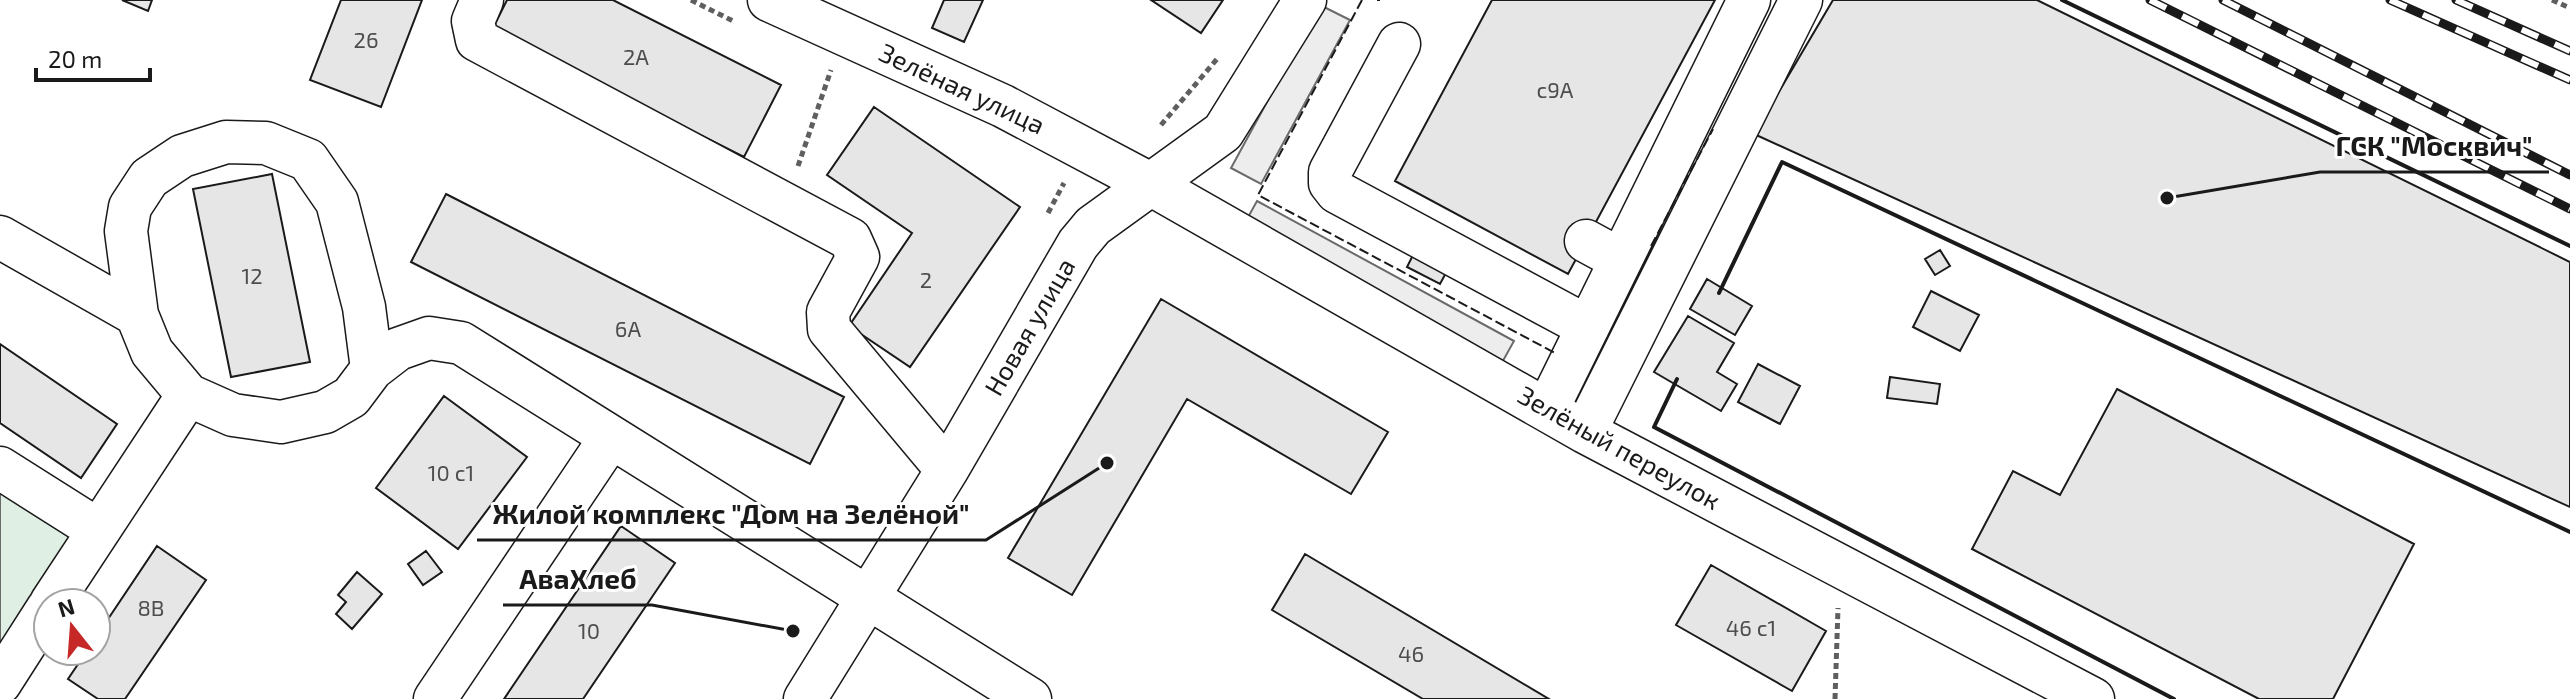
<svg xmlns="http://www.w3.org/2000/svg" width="2570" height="699" viewBox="0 0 2570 699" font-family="'Exo 2',sans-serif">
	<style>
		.green { fill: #e0efe3; stroke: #6a6a6a; stroke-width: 2 }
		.parking { fill: #ededed; stroke: #6a6a6a; stroke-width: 2 }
		.building { fill: #e6e6e6; stroke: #1a1a1a; stroke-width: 2 }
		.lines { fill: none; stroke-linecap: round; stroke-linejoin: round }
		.minor-casing { stroke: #1a1a1a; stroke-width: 45 }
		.path { stroke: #5f5f5f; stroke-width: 5; stroke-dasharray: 6 4; stroke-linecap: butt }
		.minor { stroke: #fff; stroke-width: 42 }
		.rail-casing { stroke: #1a1a1a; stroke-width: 9 }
		.rail { stroke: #fff; stroke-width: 6; stroke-dasharray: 18; stroke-linecap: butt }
		.fence { stroke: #1a1a1a; stroke-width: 2; stroke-dasharray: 10 4; stroke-linecap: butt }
		.wall { stroke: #1a1a1a; stroke-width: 4 }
		.labels { text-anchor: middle; stroke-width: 6; stroke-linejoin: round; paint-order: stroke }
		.number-label { font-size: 22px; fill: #4d4d4d }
		.street-label { font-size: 26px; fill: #1a1a1a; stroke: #fff }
		.leader { fill: none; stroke: #1a1a1a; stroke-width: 3 }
		.callout-dot { fill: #1a1a1a; stroke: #fff; stroke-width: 3 }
		.callout-label { font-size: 28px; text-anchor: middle; font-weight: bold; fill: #1a1a1a; stroke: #fff; stroke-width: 6; stroke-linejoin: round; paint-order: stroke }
	</style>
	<rect width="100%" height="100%" fill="#fff"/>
	<!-- green -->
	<path class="green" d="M0 485 78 535 0 656Z"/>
	<!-- parking -->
	<path class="parking" d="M1320 5 1350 20 1261 184 1231 168Z
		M1257 201 1514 341 1499 368 1242 228Z"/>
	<!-- building -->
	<path class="building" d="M122 0H152L148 11Z
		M341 0H422L381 107 310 80Z
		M507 0H613L781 85 744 157 492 30Z
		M944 0H983L964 42 932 28Z
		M1151 0H1223L1201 33Z
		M1492 0H1715L1568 274 1395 181Z
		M1833 0H2037L2570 262V507L1754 134Z
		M874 107 1020 207 910 367 849 326 912 233 827 175Z
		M272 174 310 362 231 377 193 189Z
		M446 194 844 397 810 464 411 262Z
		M1940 250 1950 266 1935 275 1925 259Z
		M1414 253 1447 271 1440 284 1407 267Z
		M1707 279 1752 306 1735 335 1690 309Z
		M1931 291 1979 315 1960 351 1913 327Z
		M1161 299 1388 432 1351 494 1187 399 1072 595 1008 558Z
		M1688 316 1734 343 1717 372 1737 384 1721 411 1654 372Z
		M0 344 117 424 81 478 0 423Z
		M1758 364 1800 386 1780 424 1738 402Z
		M1890 377 1940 384 1937 404 1887 398Z
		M2117 389 2414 544 2333 699H2259L1972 549 2013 471 2060 495Z
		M444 396 527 457 458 549 376 488Z
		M621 526 675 563 583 699H504Z
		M157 546 206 580 125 699H98L68 679 87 651H96V637Z
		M426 551 442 572 423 585 408 564Z
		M1305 554 1549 699H1423L1272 610Z
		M1711 565 1826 631 1792 691 1676 625Z
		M357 572 382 594 352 629 336 614 346 602 338 595Z"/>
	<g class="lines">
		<defs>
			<path id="minor" d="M482 0 473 21 477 40 850 239 858 257 828 312 829 329 947 470
				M769 0 1003 106 1152 185 1585 432 2093 699
				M1399 44 1330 172V183L1337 192 1588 327
				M0 237 137 315
				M1586 241 1621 260
				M188 395 152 352 137 315 126 231 130 207 149 178 182 156 226 142 266 143 308 160 337 202 364 307 372 369
				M1547 410 1749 0
				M1585 432 1801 0
				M0 468 98 530
				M51 603 188 395 233 415 281 422 325 412 351 397 372 369 398 349 429 338 461 343 1030 699
				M0 683 48 608
				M435 699 611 437
				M805 699 947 470 1078 244 1093 226 1223 132 1305 0"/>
		</defs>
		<!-- minor casing -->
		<use href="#minor" class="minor-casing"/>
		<!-- path -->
		<path class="path" d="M691 0 735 22
			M2552 0 2570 8
			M1161 125 1217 59
			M798 166 831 70
			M1048 213 1064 183
			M1835 699 1838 608"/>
		<!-- minor -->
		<use href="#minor" class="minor"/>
		<defs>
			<path id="rail" d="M2150 0 2570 209
				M2223 0 2570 175
				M2390 0 2570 80
				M2456 0 2570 51"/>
		</defs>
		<!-- rail casing -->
		<use href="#rail" class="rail-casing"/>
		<!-- rail -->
		<use href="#rail" class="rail"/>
		<!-- fence -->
		<path class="fence" d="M1362 0 1258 195 1557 354
			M1377 0H1380
			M1651 246 1713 129"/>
		<!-- wall -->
		<path class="wall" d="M2062 0 2570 246
			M1719 293 1782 162 2570 532
			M1677 379 1654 427 2174 699"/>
	</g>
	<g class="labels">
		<!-- number labels -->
		<g class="number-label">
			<text x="366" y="48">26</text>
			<text x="636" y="65">2А</text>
			<text x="1555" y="98">с9А</text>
			<text x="252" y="284">12</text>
			<text x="926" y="288">2</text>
			<text x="628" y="337">6А</text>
			<text x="451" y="481">10 с1</text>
			<text x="151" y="616">8В</text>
			<text x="1751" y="636">46 с1</text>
			<text x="589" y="639">10</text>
			<text x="1411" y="662">46</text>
		</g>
		<!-- street labels -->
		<g class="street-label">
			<text transform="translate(962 89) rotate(25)" y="9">Зелёная улица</text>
			<text transform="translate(1030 327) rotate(-60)" y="9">Новая улица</text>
			<text transform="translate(1619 448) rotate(29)" y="9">Зелёный переулок</text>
		</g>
	</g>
	<!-- callouts -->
	<path class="leader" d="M2167 198L2320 172H2549M1107 463L986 540H477M793 631L652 605H503"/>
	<g class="callout-dot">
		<circle cx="2167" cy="198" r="8"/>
		<circle cx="1107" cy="463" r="8"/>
		<circle cx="793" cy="631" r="8"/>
	</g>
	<g class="callout-label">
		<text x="2434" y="156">ГСК "Москвич"</text>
		<text x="731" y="524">Жилой комплекс "Дом на Зелёной"</text>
		<text x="578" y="589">АваХлеб</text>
	</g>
	<!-- north arrow -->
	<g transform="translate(72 627) rotate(343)"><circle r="38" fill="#ffffff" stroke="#a3a3a3" stroke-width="2"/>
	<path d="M0-6L14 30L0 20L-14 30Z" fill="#c62828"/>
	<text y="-12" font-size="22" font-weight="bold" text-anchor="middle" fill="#1a1a1a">N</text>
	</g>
	<!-- scale -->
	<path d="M36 68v12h114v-12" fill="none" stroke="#1a1a1a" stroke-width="4"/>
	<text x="48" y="68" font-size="24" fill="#1a1a1a" stroke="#ffffff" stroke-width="6" paint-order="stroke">20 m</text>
</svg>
